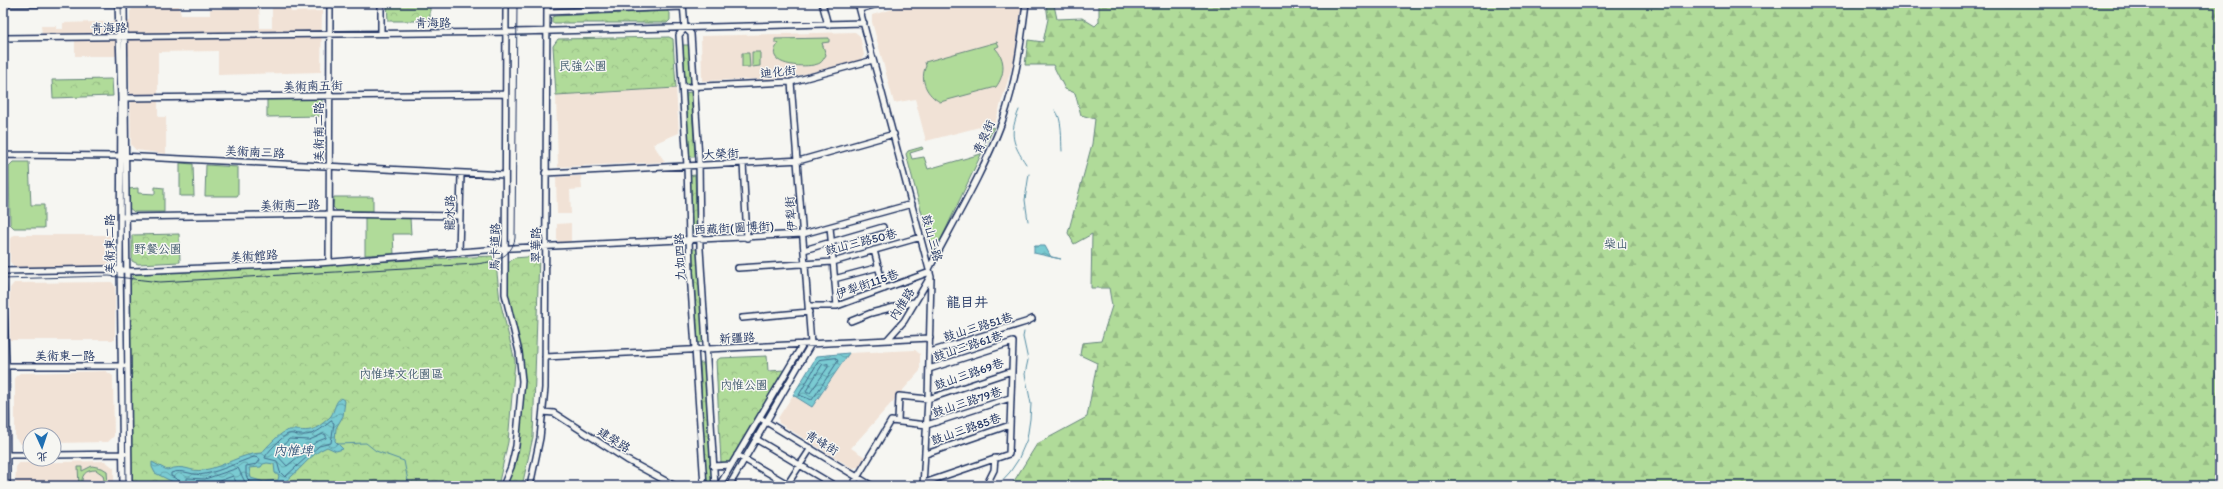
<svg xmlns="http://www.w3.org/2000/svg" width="2223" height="489" viewBox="0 0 2223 489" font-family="Itim,'LXGW WenKai TC',sans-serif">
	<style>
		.built { fill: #f1e2d6 }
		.green { fill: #b0db99; stroke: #66857c }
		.forest { fill: url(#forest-firs); stroke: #66857c }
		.park { fill: url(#park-crowns); stroke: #66857c }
		.water { fill: url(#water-waves); stroke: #548da4; fill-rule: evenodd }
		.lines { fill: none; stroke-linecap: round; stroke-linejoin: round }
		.shore { stroke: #416d8c; stroke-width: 1 }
		.stream { stroke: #548da4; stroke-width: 1 }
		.minor-casing { stroke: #1b2f5e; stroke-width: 8 }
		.minor { stroke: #f6f6f2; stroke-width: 5 }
		.tram { stroke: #1b2f5e; stroke-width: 1 }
		.labels { text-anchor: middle; stroke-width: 3; stroke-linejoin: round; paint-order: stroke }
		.street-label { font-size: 12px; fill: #1b2f5e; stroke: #f6f6f2 }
		.park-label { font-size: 12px; fill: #405a6d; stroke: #f6f6f2 }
		.water-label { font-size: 13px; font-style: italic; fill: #33567b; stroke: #f6f6f2 }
		.quarter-label { font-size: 14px; fill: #1b2f5e; stroke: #f6f6f2 }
	</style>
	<defs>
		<pattern id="forest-firs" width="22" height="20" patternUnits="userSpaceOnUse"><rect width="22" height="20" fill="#b0db99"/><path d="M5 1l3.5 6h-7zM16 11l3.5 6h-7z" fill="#97bc86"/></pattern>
		<pattern id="park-crowns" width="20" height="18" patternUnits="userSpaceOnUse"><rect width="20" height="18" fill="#b0db99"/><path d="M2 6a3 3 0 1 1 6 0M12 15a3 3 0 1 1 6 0" fill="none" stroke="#97bc86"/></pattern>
		<pattern id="water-waves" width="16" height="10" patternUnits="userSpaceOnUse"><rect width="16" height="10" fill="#7acbd2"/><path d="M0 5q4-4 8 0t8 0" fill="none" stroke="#63a5ae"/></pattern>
	</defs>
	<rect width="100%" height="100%" fill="#f6f6f2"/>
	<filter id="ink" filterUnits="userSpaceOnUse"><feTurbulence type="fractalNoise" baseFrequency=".025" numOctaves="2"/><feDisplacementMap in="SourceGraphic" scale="8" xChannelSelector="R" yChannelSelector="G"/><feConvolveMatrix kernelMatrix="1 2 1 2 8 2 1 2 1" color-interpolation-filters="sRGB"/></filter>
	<g filter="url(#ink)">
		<!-- built -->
		<path class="built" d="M149 3H178L181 15H210V9L247 8V3H259L260 28H272V7H290L291 12 322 11 321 72 218 75V51L158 52V117H166V154L136 150 131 145 129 56H75V36L42 34 41 26H56V29H63V23L130 21V11L136 5Z
			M914 3H1022L1014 60 995 123 926 141 915 99 894 103 872 22V15Z
			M855 32 860 36 864 55 861 60 789 78 702 81 701 36Z
			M676 88 679 133 653 144 665 162 558 167 556 95Z
			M581 176 582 189 570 190 571 214H557L556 177Z
			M571 223V245H557V224Z
			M14 235H111L114 238V260L111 266 15 268 10 262V240Z
			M112 282 115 286V340H10V288L14 283Z
			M915 350 920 354V371L851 448 865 457 859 467 852 468 779 423 778 418 793 395 812 407 849 353Z
			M106 371 113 376 114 436 108 442 54 443V435H30V443L21 444 15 438V377L20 373Z
			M105 461 114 468V486H15L16 467 19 463Z"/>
		<!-- green -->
		<path class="green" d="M829 38V42L822 43 826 55C824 58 823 61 820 63 810 69 759 67 779 43H775V39Z
			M997 42 999 46 995 48C1006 59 1005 75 996 87L940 102C927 95 919 80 926 66L925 62Z
			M752 52H760V66L752 67Z
			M742 53H749L750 67H742Z
			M320 98 322 100V116L267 117V99Z
			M994 127 936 250 932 251 906 154 908 151 922 147 923 149 910 153 912 159 924 157 928 169 981 154 986 146 982 130Z
			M13 162H29L31 205H44V228H14L10 224 9 166Z
			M180 163 193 164 194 196H180Z
			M206 165 238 167V196H205Z
			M155 187 164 188V212H134L128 207V189L138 188V193L155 194Z
			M334 197H373V211H337L333 207Z
			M365 217 410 218 411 234H393L394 254 365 255Z
			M92 466 102 468 107 471 108 486H105L103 475 96 470C85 470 81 475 82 486H79L78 467H82V471Z"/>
		<!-- forest -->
		<path class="forest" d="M1046 3 1054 5 1057 19 1082 18 1095 26 1099 22V3H2220V486H1011L1037 444 1087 417 1097 363 1080 355 1082 343 1101 341 1112 306 1109 288H1091L1092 234 1074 244 1068 233 1092 144 1095 119 1081 115 1075 93 1065 89 1053 65H1025L1028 40 1043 42 1048 19Z"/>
		<!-- park -->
		<path class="park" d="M387 3H430V21H388Z
			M667 11 670 13V20L667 23H552V17L555 16Z
			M669 37 673 39 676 88 556 95 553 46 558 39Z
			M683 45H689L691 84 685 85Z
			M112 79 113 96 53 98 52 80Z
			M691 92 695 157H689L685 93Z
			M695 175 697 231H691L688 176Z
			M179 234 180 262 138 264 132 261V235Z
			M692 249H698L704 342 698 343Z
			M492 256 496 264 500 301 515 361 508 442 498 486H132L130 282 134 274Z
			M539 256 533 437 522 486H507L513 467 522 402 523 363 506 293V265L514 258Z
			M767 356 768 371 785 370 729 463H721L716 361 720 358Z
			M700 363H705L712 486H706Z"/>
		<!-- water -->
		<path class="water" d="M1034 246H1045L1051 257 1061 259 1034 253Z
			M849 353 812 407 793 395 817 356Z
			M341 398 345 401 343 416 336 428 335 441 343 449 336 451 327 447C309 454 299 473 283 483L284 486H181L155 473 152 467V462L167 470C186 463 189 473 204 470 224 467 241 453 262 453 265 448 283 430 289 430 299 429 306 433 316 428 321 425 327 420 331 416 335 410 335 401 341 398ZM267 463 274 464 275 473 279 476 278 480 264 482 251 478 249 468 261 467 263 464Z"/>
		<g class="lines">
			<!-- shore -->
			<path class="shore" d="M836 358 838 361 812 400 799 395 819 360Z
				M828 364V367L810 393H807L806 391 822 365Z
				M331 421 334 423 331 443 319 446 285 477 280 472 277 461 265 458C265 454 284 435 288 434 292 433 296 435 301 435 314 436 321 429 331 421Z
				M324 434 326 435V438L316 442 287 466 276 454 289 439 309 440Z
				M182 486 180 481 171 476V473C183 468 193 477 205 474 221 471 238 462 254 457L259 458 260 460 257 464 246 466V475L249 482 263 486
				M187 486V478L205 479 238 468 247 486
				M193 486 208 485 233 476 238 486"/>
			<!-- stream -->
			<path class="stream" d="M1019 110C1009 134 1012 143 1026 164
				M1055 110C1063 118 1061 140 1062 151
				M1028 221 1025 200 1029 174
				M338 444 366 443 376 451 404 461 409 486
				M997 486 1010 472 1018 460 1027 439 1030 419 1031 404 1025 374 1028 360 1023 337 1024 332"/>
			<defs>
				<path id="minor" d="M118 3 121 98 120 264 123 486
					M124 3 129 486
					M683 3 685 28 679 35 687 166 690 272 704 486
					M822 3 828 25
					M858 3 931 277 928 399 923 486
					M3 4 120 3
					M3 9V281L6 360 7 486
					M860 9 881 3
					M547 12 683 7
					M685 28 691 34 699 158 700 249 715 486
					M381 33V3
					M3 38 515 32 864 23
					M682 87 791 82 873 60
					M124 98 505 94
					M3 155 121 156 505 175
					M743 163 747 238
					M545 173 802 160 894 134
					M123 217 329 214 460 216
					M830 227 837 306
					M804 250 883 227
					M874 250 884 289
					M459 253 461 174
					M329 262 330 3
					M738 268 833 262 921 237
					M929 269C954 221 983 173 1002 122 1016 83 1021 43 1026 3
					M3 271 110 269 134 271 319 263 512 248 803 234 912 204
					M834 279 879 267
					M809 306H837L930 272
					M742 318 809 312
					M851 321 871 313 914 302
					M887 340 904 321 930 277
					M930 352 1026 322 1032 319
					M545 357 930 338
					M4 366H124
					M543 412 554 413 627 460 675 486
					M760 418 872 486
					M898 421 899 396 928 399 1012 371
					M756 439 835 486
					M926 454 1010 425
					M3 455H30
					M54 455 124 454
					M737 455 791 486
					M713 466 731 465
					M924 483 1009 454 1013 342 929 369
					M787 485 811 448
					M503 486 511 467 516 446 522 381 519 352 505 294 506 3
					M530 486 540 438 545 388 547 3
					M719 486 803 344
					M729 486 811 344 791 82
					M852 486 891 421 927 425 1010 398
					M986 486 994 470 995 458"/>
			</defs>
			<!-- minor casing -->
			<use href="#minor" class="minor-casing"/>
			<!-- minor -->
			<use href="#minor" class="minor"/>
			<!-- tram -->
			<path class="tram" d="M3 279 109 276 160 282 476 264C493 262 512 258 515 238L517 3"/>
		</g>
	</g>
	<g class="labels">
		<!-- street labels -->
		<g class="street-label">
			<text transform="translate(433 23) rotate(-1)" y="4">青海路</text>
			<text transform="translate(109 28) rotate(-1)" y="4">青海路</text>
			<text transform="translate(778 72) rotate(-6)" y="4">迪化街</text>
			<text transform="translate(313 86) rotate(-1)" y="4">美術南五街</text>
			<text transform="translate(319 132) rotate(-90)" y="4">美術南二路</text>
			<text transform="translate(984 137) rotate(-66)" y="4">青泉街</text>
			<text transform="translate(255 152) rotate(3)" y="4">美術南三路</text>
			<text transform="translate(721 154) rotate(-3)" y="4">大榮街</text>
			<text transform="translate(290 205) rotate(-1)" y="4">美術南一路</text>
			<text transform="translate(450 213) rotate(-89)" y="4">龍水路</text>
			<text transform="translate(791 214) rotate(-95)" y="4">伊犁街</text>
			<text transform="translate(734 228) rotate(-3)" y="4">西藏街(圖博街)</text>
			<text transform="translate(932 238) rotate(75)" y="4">鼓山三路</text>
			<text transform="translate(861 242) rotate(-14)" y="4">鼓山三路50巷</text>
			<text transform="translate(110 244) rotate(-90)" y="4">美術東二路</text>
			<text transform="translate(536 245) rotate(-90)" y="4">翠華路</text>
			<text transform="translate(495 247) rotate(-89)" y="4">馬卡道路</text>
			<text transform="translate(254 256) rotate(-3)" y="4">美術館路</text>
			<text transform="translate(680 257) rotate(-92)" y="4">九如四路</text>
			<text transform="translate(867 284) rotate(-19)" y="4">伊犁街115巷</text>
			<text transform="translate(902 304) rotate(-57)" y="4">內惟路</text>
			<text transform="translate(978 327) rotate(-17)" y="4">鼓山三路51巷</text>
			<text transform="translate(737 338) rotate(-3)" y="4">新疆路</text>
			<text transform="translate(968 346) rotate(-18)" y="4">鼓山三路61巷</text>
			<text x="65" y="360">美術東一路</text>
			<text transform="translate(969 374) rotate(-19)" y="4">鼓山三路69巷</text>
			<text transform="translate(967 402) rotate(-18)" y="4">鼓山三路79巷</text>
			<text transform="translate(966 429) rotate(-19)" y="4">鼓山三路85巷</text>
			<text transform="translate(614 440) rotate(32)" y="4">建榮路</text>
			<text transform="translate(822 443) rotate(31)" y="4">青峰街</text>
		</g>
		<!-- park labels -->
		<g class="park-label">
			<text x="583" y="70">民強公園</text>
			<text x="1616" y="248">柴山</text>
			<text x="158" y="253">野餐公園</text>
			<text x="401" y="378">內惟埤文化園區</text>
			<text x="744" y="389">內惟公園</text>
		</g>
		<!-- water labels -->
		<g class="water-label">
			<text x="293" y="455">內惟埤</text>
		</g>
		<!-- quarter labels -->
		<g class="quarter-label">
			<text x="967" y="307">龍目井</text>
		</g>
	</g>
	<!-- margin -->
	<rect width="2223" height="489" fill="none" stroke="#f6f6f2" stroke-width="16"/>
	<rect x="8" y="8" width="2207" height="473" fill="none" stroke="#1b2f5e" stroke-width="1.5" filter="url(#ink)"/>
	<!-- north arrow -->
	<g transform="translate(42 447) rotate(177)"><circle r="19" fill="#f6f6f2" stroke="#9ea6b7"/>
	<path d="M0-3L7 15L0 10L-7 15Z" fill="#1f6fb2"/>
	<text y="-6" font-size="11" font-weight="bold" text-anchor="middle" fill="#1b2f5e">北</text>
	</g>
</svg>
